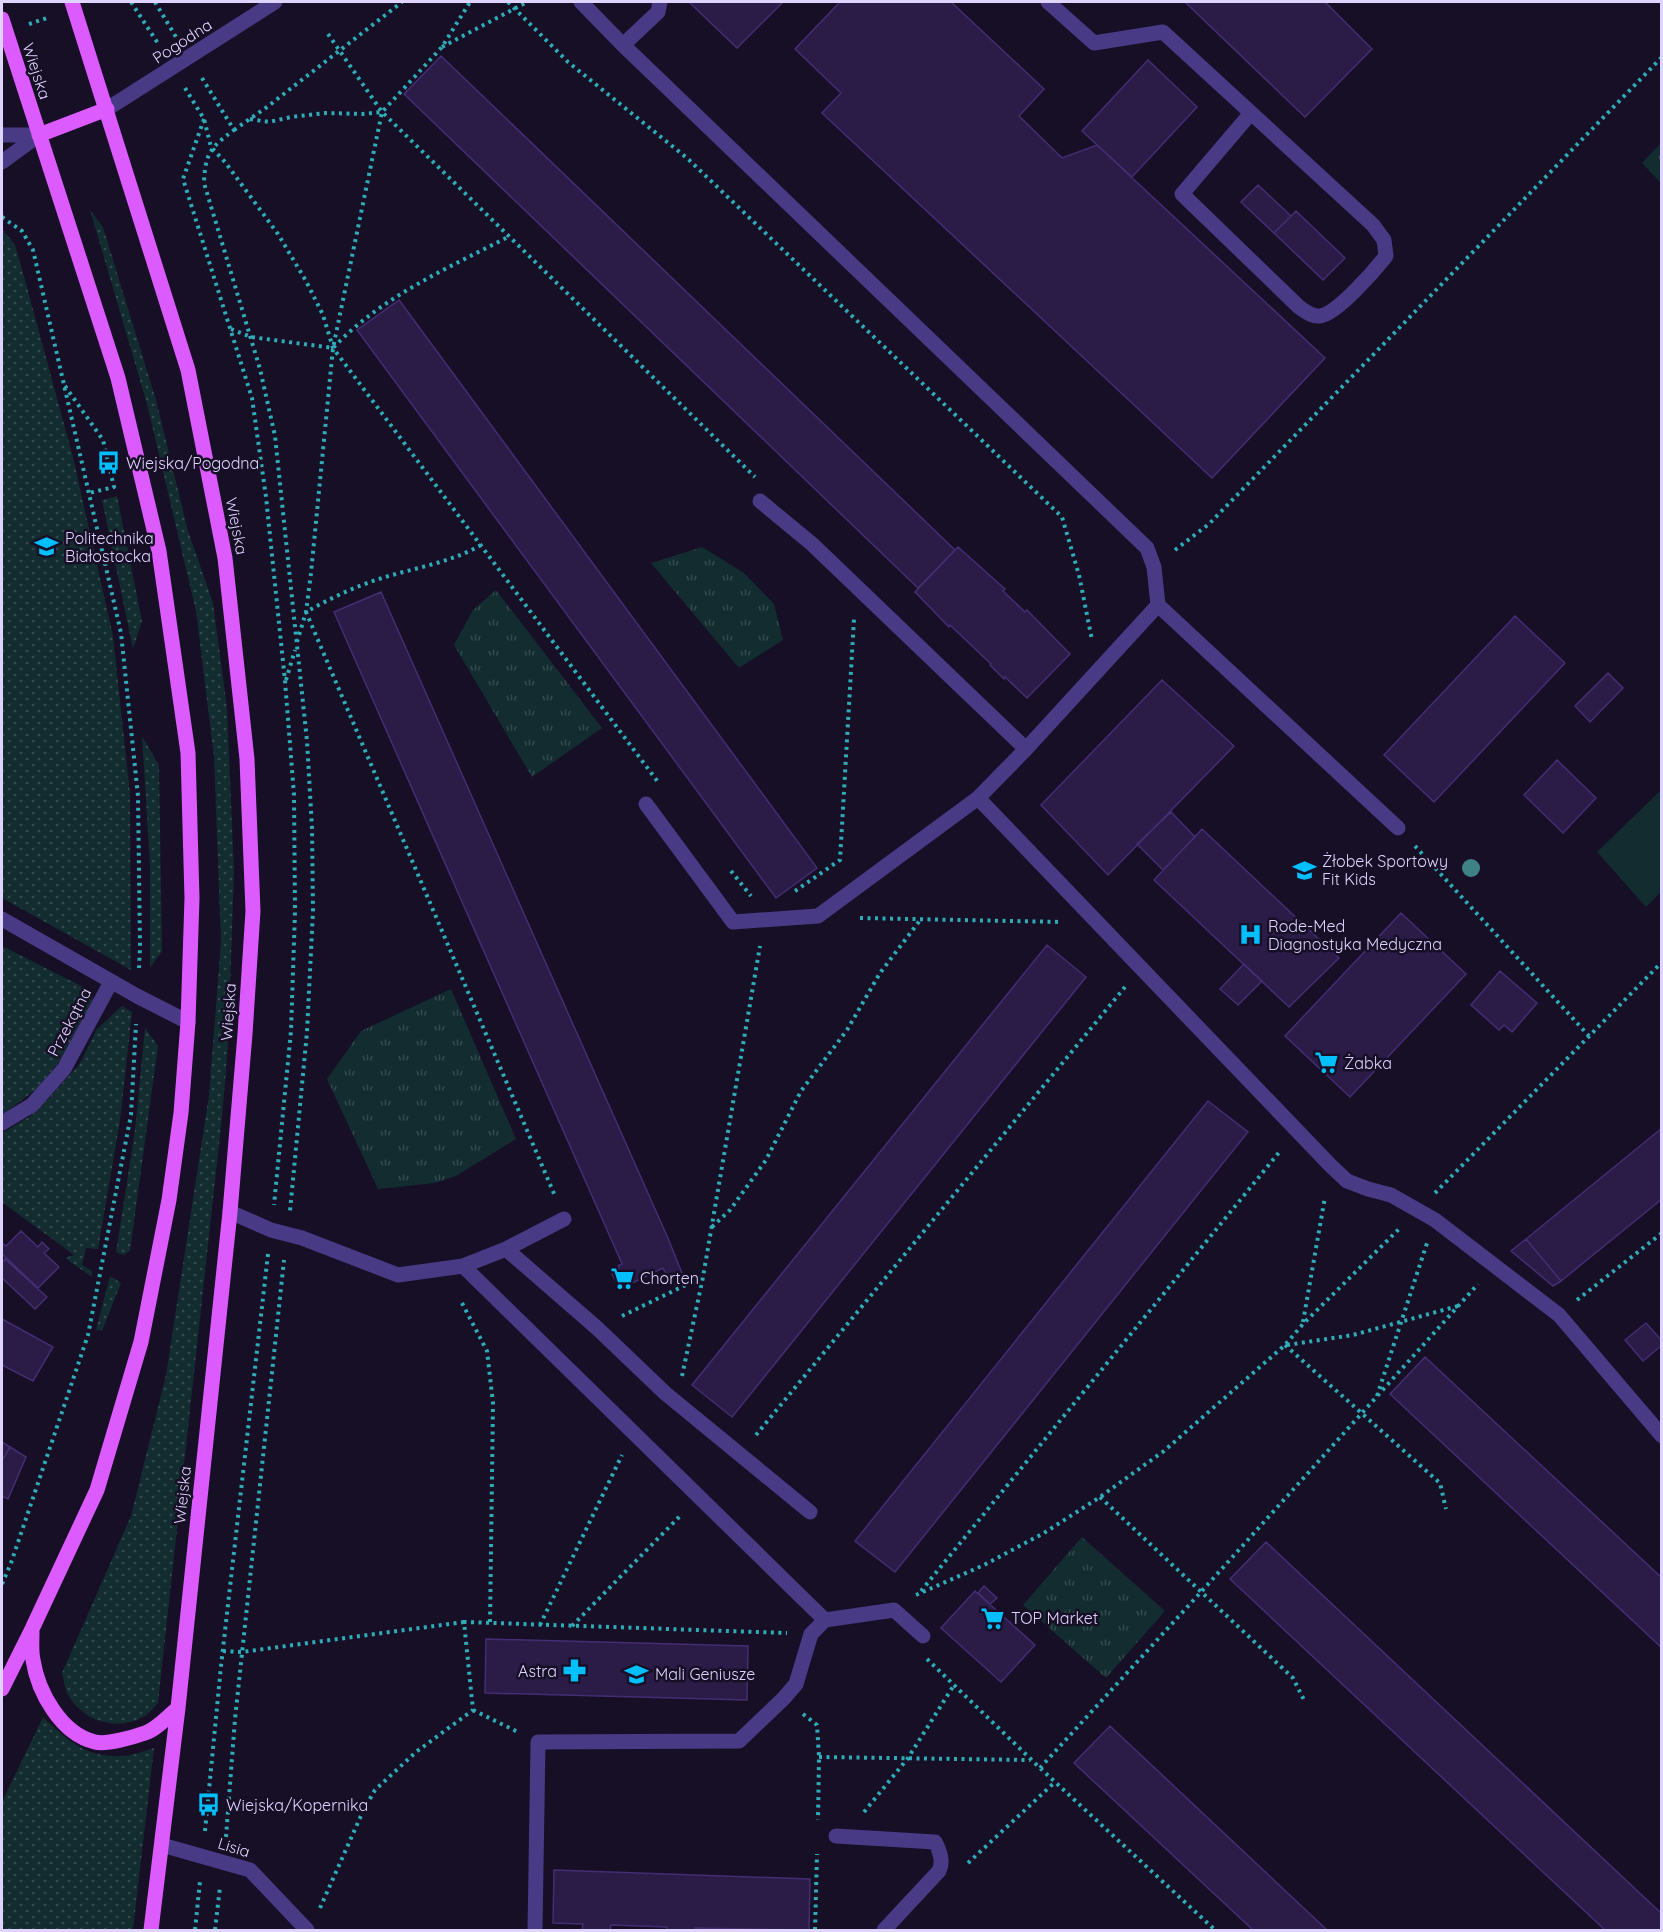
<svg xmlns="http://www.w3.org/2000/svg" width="1663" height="1932" viewBox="0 0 1663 1932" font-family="Quicksand,sans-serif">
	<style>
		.grass { fill: url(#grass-dots) }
		.park { fill: url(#park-tufts) }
		.garden { fill: #122c30 }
		.building { fill: #2a1b47; stroke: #452d73; stroke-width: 1.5 }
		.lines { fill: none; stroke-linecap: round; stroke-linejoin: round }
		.path { stroke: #2facb8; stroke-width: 4; stroke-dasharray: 3 4.5; stroke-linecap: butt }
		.minor { stroke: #483a85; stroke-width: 15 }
		.major { stroke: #db5bff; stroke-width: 15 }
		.tree { fill: #3e8286 }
		.labels { text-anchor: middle; stroke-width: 5; stroke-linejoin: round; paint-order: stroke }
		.street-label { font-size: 16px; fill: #dfd4ff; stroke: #160f26 }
		.poi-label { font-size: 16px; fill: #dfd4ff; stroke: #160f26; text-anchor: start }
	</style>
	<defs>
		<pattern id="grass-dots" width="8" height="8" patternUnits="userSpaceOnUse" patternTransform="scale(1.5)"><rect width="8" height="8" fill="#122c30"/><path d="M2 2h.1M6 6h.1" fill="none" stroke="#344a4f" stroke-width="1.8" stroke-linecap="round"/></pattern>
		<pattern id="park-tufts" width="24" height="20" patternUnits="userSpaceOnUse" patternTransform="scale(1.5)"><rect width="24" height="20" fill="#122c30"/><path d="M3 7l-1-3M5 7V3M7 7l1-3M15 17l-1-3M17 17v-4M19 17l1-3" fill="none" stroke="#344a4f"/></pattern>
	</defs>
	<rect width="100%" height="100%" fill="#160f26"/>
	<!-- grass -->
	<path class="grass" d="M90 210 103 227 156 400 188 531 213 603 227 708 234 872 228 1045 222 1117 158 1703C154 1707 150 1713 145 1716 118 1732 84 1722 68 1695 65 1689 64 1680 62 1673L131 1516 166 1375 209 1095 221 942 214 757 196 611 147 404Z
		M2 229 15 245 22 269 73 457 113 636 130 794 131 970 2 898Z
		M117 496 142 621 133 649 102 500Z
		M142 736 159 765 162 951 150 968V865Z
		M2 946 93 992 92 1001 61 1059 38 1088 2 1115Z
		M122 1006 132 1012 120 1121 98 1249 86 1248 82 1265 92 1271V1277L65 1258 74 1255 2 1202V1133L29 1117 47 1100 79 1065 97 1029Z
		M145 1028 158 1046 130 1251 123 1255 116 1252 135 1130Z
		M110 1276 121 1283 102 1331 96 1330Z
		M43 1717C67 1740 86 1758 122 1756 132 1756 144 1751 154 1748L133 1930H2V1802Z"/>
	<!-- park -->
	<path class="park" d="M1661 143V183L1642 163Z
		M702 547 744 573 774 604 783 640 739 668 651 563Z
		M496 590 602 728 532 777 454 645 473 610Z
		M451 989 516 1139 456 1176 435 1183 378 1189 327 1079 361 1031Z
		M1082 1537 1165 1611 1106 1678 1023 1605Z"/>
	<!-- garden -->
	<path class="garden" d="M1661 790V892L1646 907 1597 852Z"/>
	<!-- building -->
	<path class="building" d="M689 2H783L737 48Z
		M840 2H951L1044 89 1019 116 1062 158 1097 145 1325 358 1212 478 822 113 841 93 795 49Z
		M1185 2H1325L1372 49 1305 117Z
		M441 56 955 550 918 588 404 94Z
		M1148 60 1197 107 1132 177 1082 131Z
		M1258 185 1291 216 1274 233 1241 202Z
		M1296 211 1345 258 1323 280 1274 233Z
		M399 300 817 868 776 898 357 330Z
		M958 547 1005 589 1003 591 1025 612 1027 610 1070 654 1027 698 1005 677 1004 679 990 665 991 664 950 625 949 627 915 592Z
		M381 592 667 1236 682 1273 668 1279 663 1268 620 1289 611 1272 619 1269 618 1266 622 1264 619 1257 334 612Z
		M1515 616 1565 663 1434 802 1384 755Z
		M1608 673 1623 688 1590 722 1575 706Z
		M1162 680 1234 746 1108 875 1041 805Z
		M1557 760 1596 798 1563 833 1524 795Z
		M1171 812 1195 837 1163 870 1137 844Z
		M1202 829 1339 958 1289 1007 1154 880Z
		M1401 913 1466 974 1350 1097 1285 1036Z
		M1047 945 1086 977 732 1417 692 1385Z
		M1244 964 1262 981 1238 1005 1220 989Z
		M1500 971 1537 1003 1512 1032 1504 1025 1499 1030 1471 1005Z
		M1208 1101 1248 1132 895 1572 855 1541Z
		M1662 1128V1199L1561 1281 1526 1239Z
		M21 1231 38 1247 42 1242 49 1249 44 1253 59 1267 38 1288 2 1254V1243L6 1246Z
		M1526 1239 1561 1281 1553 1286 1511 1251Z
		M5 1259 47 1297 35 1309 2 1278V1263Z
		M2 1319 53 1347 33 1381 2 1365Z
		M1646 1323 1662 1341V1345L1643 1361 1625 1340Z
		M1425 1357 1662 1578V1648L1390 1394Z
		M2 1442 10 1447 2 1461Z
		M10 1447 26 1457 8 1499 2 1496V1461Z
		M1266 1542 1662 1914V1930H1605L1230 1579Z
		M984 1586 997 1598 990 1604 978 1593Z
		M975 1591 1035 1645 1001 1682 941 1628Z
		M486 1639 748 1646 747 1700 485 1693Z
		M1110 1726 1327 1930H1253L1074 1763Z
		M554 1870 810 1879 809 1930 695 1928V1930H667V1927L611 1925 610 1930H582L583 1924 553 1923Z"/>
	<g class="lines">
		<!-- path -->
		<path class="path" d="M131 2 159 45
			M155 2 176 37
			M508 2 568 62 687 158 1062 517 1079 575 1092 640
			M29 24 50 17
			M328 34 382 112 755 477
			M442 47 527 2
			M202 78 234 130C211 147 205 153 204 183L260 369 275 436 307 741 312 828 313 911 307 1032 290 1211
			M185 88 204 119 211 147 225 162 278 234 306 281 323 315 333 348 658 782
			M204 119 183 179 252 398 266 497 285 681 294 795 295 912 291 1031 274 1205
			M250 119 269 122 291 117 326 113 363 114 382 112
			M234 130 267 107 402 2
			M2 217 22 231 33 250 121 633 138 796 140 947 139 968
			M231 329 251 337 333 348C381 297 446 269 508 237
			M65 386 103 440 114 487 89 493
			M481 545C450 563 413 568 379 579 354 587 329 599 306 612L555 1196
			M1175 550 1209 524 1662 57
			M297 642 306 612 311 573 333 348 382 112 442 47 470 2
			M286 680 295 650
			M1415 846 1589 1036
			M731 871 751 896
			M795 891 840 860 854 619
			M860 918 1062 922
			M1435 1193 1662 962
			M712 1227 730 1210 766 1160 801 1091 847 1030 880 973 921 919
			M1577 1300 1662 1233
			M462 1303 487 1351 493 1403 490 1623
			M622 1316 702 1277
			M1303 1322 1325 1197
			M1285 1345 1440 1483 1446 1509
			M1287 1345 1353 1335 1458 1306
			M682 1376 703 1277 760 946
			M1377 1396 1427 1243
			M756 1435 1125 987
			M1100 1497 1293 1678 1305 1702
			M2 1584 11 1563 88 1335 131 1115 136 1024
			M921 1591 1281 1150
			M916 1595 984 1565 1044 1533 1100 1497 1164 1451 1285 1345 1303 1324 1400 1228
			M540 1625 622 1455
			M572 1626 681 1515
			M223 1651 242 1652 464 1622
			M927 1659 1040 1768 1215 1930
			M473 1710 518 1732
			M803 1714 817 1725 819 1757 818 1820
			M819 1757 1030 1760
			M1040 1768 1201 1592 1478 1284
			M864 1812 908 1758 954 1685
			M205 1831 221 1666 268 1254
			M226 1837 235 1719 284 1260
			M968 1863 1055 1782
			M320 1908 364 1809 375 1790 416 1752 473 1710 464 1622 787 1633
			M195 1930 200 1881
			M215 1930 220 1887
			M815 1930 817 1854"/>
		<!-- minor -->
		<path class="minor" d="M581 2 623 45 1147 548 1154 567 1158 605 1398 828
			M1048 2 1094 43 1163 32 1373 225 1384 240 1386 256C1375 270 1337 314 1320 316 1312 317 1305 311 1299 307L1182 194 1251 113
			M623 45 658 12 660 2
			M107 109 275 2
			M2 135H39
			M2 162 39 135
			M760 501 812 544 1026 749
			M978 798 1331 1166 1347 1181 1368 1189 1391 1195 1435 1220 1559 1315 1662 1436
			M646 804 733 922 818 916 978 798 1026 749 1158 605
			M2 919 137 996 188 1022
			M2 1123 32 1105 64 1069 111 982
			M230 1212 271 1230 302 1238 398 1275 463 1266 506 1249 564 1219
			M506 1249 597 1328 665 1393 810 1512
			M463 1266 825 1620 811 1634 796 1684 784 1698 739 1741 538 1742 535 1930
			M825 1620 894 1610 923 1636
			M836 1836 935 1842C940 1851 944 1861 939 1871L884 1930
			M162 1845 250 1870 307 1930"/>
		<!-- major -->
		<path class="major" d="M72 2 188 370 225 558 247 759 253 911 245 1034 230 1212 178 1708 151 1930
			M2 19 118 378 159 551 188 753 192 898 188 1022 181 1113 169 1200 141 1342 97 1490 32 1629 2 1689
			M39 135 107 109
			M32 1632C32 1641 31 1651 33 1660 38 1692 61 1734 95 1742 106 1745 134 1737 145 1733 157 1729 168 1716 178 1708"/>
	</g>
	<!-- trees -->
	<circle class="tree" cx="1471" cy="868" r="9"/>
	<!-- icons -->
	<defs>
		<symbol id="bus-bare" viewBox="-9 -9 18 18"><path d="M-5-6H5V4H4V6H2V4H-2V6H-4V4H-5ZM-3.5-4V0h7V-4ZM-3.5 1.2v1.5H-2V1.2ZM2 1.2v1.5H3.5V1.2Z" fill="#00bfff" stroke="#160f26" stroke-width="2.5" paint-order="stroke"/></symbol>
		<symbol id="university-bare" viewBox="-9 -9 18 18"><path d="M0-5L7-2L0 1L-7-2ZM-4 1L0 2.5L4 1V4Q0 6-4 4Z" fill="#00bfff" stroke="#160f26" stroke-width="2.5" paint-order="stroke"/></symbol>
		<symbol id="school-bare" viewBox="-9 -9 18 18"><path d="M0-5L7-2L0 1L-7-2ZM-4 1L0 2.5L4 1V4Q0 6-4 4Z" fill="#00bfff" stroke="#160f26" stroke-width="2.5" paint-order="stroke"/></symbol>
		<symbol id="hospital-bare" viewBox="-9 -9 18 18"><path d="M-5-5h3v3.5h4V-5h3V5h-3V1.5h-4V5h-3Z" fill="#00bfff" stroke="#160f26" stroke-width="2.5" paint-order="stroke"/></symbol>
		<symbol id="supermarket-bare" viewBox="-9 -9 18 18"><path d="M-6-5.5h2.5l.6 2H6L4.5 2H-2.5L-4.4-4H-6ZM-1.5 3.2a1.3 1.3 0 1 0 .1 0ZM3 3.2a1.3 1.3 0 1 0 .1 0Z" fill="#00bfff" stroke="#160f26" stroke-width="2.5" paint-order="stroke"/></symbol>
		<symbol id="pharmacy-bare" viewBox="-9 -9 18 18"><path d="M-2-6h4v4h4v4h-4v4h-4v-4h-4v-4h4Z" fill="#00bfff" stroke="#160f26" stroke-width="2.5" paint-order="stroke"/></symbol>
	</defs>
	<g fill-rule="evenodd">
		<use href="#bus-bare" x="92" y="446" width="33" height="33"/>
		<use href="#university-bare" x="30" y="530" width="33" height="33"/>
		<use href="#school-bare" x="1288" y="854" width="33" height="33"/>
		<use href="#hospital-bare" x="1234" y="918" width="33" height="33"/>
		<use href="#supermarket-bare" x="1310" y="1046" width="33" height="33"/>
		<use href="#supermarket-bare" x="606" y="1262" width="33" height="33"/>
		<use href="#supermarket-bare" x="976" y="1602" width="33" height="33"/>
		<use href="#pharmacy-bare" x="558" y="1654" width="33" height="33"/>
		<use href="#school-bare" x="620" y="1658" width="33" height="33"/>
		<use href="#bus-bare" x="192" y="1788" width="33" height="33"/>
	</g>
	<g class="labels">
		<!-- street labels -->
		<g class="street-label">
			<text transform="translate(182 41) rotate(-33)" y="6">Pogodna</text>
			<text transform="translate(37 71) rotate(72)" y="6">Wiejska</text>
			<text transform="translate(237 526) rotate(79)" y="6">Wiejska</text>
			<text transform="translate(228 1012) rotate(-86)" y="6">Wiejska</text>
			<text transform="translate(69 1022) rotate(-62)" y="6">Przekątna</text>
			<text transform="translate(182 1495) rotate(-84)" y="6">Wiejska</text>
			<text transform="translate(234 1847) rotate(17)" y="6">Lisia</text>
		</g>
		<!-- poi labels -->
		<g class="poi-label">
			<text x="126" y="469">Wiejska/Pogodna</text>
			<text x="65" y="544">Politechnika<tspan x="65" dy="18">Białostocka</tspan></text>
			<text x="1322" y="867">Żłobek Sportowy<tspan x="1322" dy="18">Fit Kids</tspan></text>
			<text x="1268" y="932">Rode-Med<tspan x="1268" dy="18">Diagnostyka Medyczna</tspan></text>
			<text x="1344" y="1069">Żabka</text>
			<text x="640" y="1284">Chorten</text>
			<text x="1011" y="1624">TOP Market</text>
			<text x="557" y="1677" text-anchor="end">Astra</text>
			<text x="655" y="1680">Mali Geniusze</text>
			<text x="226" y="1811">Wiejska/Kopernika</text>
		</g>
	</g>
	<!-- border -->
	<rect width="1663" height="1932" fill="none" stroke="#dfd4ff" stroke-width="6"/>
</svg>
